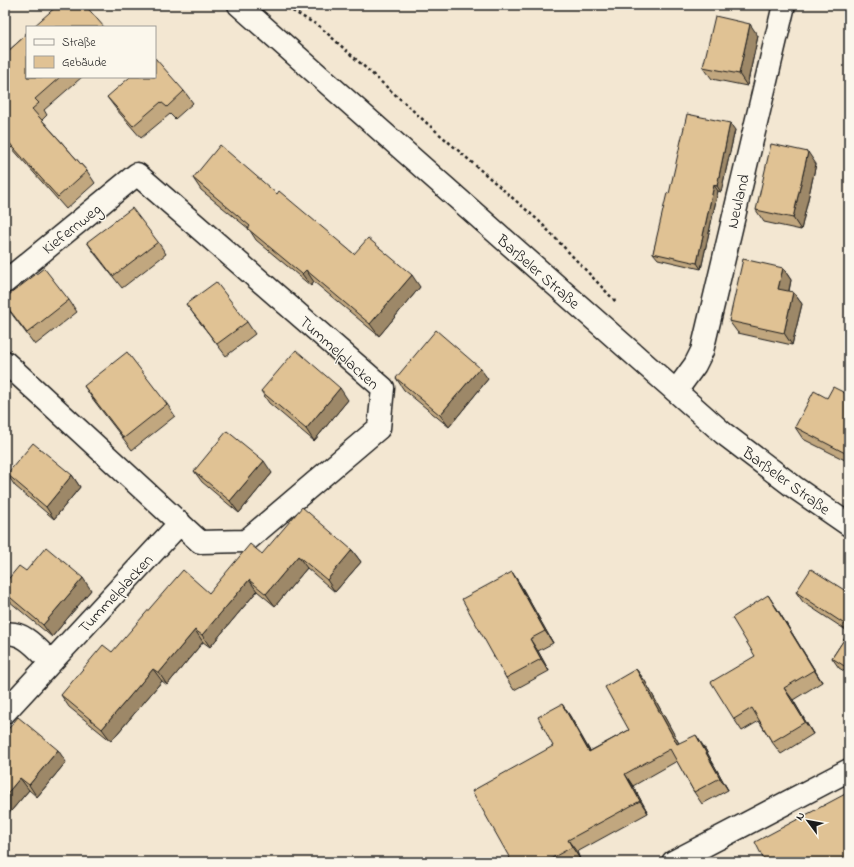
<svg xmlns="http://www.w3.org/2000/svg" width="854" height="867" viewBox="0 0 854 867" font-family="'Indie Flower',sans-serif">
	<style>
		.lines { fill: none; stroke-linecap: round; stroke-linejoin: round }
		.street-casing { stroke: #1c1c1c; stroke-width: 25 }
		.secondary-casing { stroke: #1c1c1c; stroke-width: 25 }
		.path { stroke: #1c1c1c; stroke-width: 2.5; stroke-dasharray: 3 3; stroke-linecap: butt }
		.street { stroke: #fbf7ec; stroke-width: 22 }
		.secondary { stroke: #fbf7ec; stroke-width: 22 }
		.wall { fill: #c1a77f; stroke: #1c1c1c }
		.shaded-wall { fill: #9d8868; stroke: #1c1c1c }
		.building { fill: #e0c294; stroke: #1c1c1c }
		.labels { text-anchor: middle; stroke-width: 3; stroke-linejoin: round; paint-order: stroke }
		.street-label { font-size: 16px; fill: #1c1c1c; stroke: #fbf7ec }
	</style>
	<rect width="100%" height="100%" fill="#f3e7d2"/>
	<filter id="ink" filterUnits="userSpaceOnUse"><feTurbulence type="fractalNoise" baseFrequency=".025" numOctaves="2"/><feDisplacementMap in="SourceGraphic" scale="8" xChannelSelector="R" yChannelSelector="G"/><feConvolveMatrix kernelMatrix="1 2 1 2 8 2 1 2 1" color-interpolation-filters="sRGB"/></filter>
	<g filter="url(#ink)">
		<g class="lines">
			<defs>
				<path id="street" d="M5 282 137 174 383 388 379 428 246 541 200 542 5 362
					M676 391 695 365 702 351 784 5
					M5 634C24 630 39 651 51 662
					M5 712 180 523"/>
				<path id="secondary" d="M239 5 723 433 794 487 849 525
					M673 862 849 770"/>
			</defs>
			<!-- street casing -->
			<use href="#street" class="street-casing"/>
			<!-- secondary casing -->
			<use href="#secondary" class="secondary-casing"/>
			<!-- path -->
			<path class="path" d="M282 5 319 26 429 125 539 221 617 303"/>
			<!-- street -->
			<use href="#street" class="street"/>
			<!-- secondary -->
			<use href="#secondary" class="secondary"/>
		</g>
		<!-- wall -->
		<path class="wall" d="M27 32V77H82L44 110 47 115 42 120 87 171 95 183 66 209 11 147 6 152H5V54L26 35Z
			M758 36 747 86 712 79 703 67Z
			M184 91 193 103 175 119 170 114 141 138 116 109 107 97Z
			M735 130 721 192 718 191 701 269 658 259 653 253 669 194Z
			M816 164 801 230 764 222 756 210Z
			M193 178 277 194 354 254 420 287 379 336 314 282 311 286 256 240 249 229 201 190Z
			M5 233 10 240 5 245Z
			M87 242H158L166 254 122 288 95 254Z
			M783 268 791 280 789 291 793 292 802 304 792 345 738 333 729 321Z
			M69 300 77 312 35 345 5 305Z
			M186 304 247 322 255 334 226 356 195 316Z
			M396 378 488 379 449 427 404 390Z
			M84 386 167 404 175 416 132 450 92 398Z
			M261 391 348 400 314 441 269 403Z
			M849 395V462L803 439 795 427 827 398Z
			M194 471 272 473 239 513 202 482Z
			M7 474 72 475 80 487 54 519 15 486Z
			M352 550 361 562 335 592 307 568 275 606 257 591 210 647 203 642 167 685 162 681 111 741 69 707 61 695 112 652 209 593 262 554Z
			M26 571 91 590 52 637 9 601 5 596V583Z
			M512 572 520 584 553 643 538 651 549 671 514 690 506 678Z
			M796 592 849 593V632L803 602Z
			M776 607 822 682 793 700 813 734 781 754 772 742 759 721 742 731 734 719 755 656Z
			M849 632V674L839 668 832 658Z
			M636 669 645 681 679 744 704 747 728 790 702 804 694 792 677 761 633 786 648 813 577 852 580 859 575 862H512L553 746 562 704 570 716 590 751 629 730Z
			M5 733 66 762 37 797 29 790 5 818Z"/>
		<!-- shaded-wall -->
		<path class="shaded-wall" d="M750 24 758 36 747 86 739 74Z
			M730 123 735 130 721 192 717 186Z
			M808 152 816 164 801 230 793 218Z
			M714 185 718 191 701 269 697 263Z
			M783 268 791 280 787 300 778 289Z
			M306 270 314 282 311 286 302 274Z
			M412 275 420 287 379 336 370 324Z
			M793 292 802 304 792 345 784 333Z
			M480 368 488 379 449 427 440 415Z
			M340 388 348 400 314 441 306 429Z
			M264 461 272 473 239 513 230 501Z
			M72 475 80 487 54 519 46 507Z
			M352 550 361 562 335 592 327 580Z
			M298 556 307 568 275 606 266 594Z
			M512 572 520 584 553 643 545 631Z
			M83 578 91 590 52 637 43 625Z
			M249 580 257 591 210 647 202 635Z
			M768 595 776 607 822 682 814 670Z
			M195 630 203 642 167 685 159 673Z
			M530 639 538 651 549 671 541 659Z
			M153 669 162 681 111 741 102 729Z
			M636 669 645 681 686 756 677 744Z
			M784 688 793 700 813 734 805 722Z
			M562 704 570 716 597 764 589 752Z
			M696 735 704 747 728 790 720 778Z
			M58 750 66 762 37 797 29 785Z
			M625 774 633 786 648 813 640 801Z
			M20 778 29 790 5 818V796Z
			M568 840 577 852 580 859 572 847Z"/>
		<!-- building -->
		<path class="building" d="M58 5H85L104 27H33Z
			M715 16 750 24 739 74 703 67Z
			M27 32V77H60L35 99 39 103 32 109 87 171 58 197 5 138V54L26 35 25 34Z
			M155 58 184 91 167 107 161 102 133 126 107 97 130 77H155Z
			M687 114 730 123 717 186 714 185 697 263 653 253 667 193 669 194Z
			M771 144 808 152 793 218 756 210Z
			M220 145 277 194 279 191 354 254 368 238 412 275 370 324 306 270 302 274 248 229 250 226 193 178Z
			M132 208 158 242 113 276 87 242Z
			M743 259 783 268 778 289 793 292 784 333 729 321Z
			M44 268 69 300 27 333 5 304V298Z
			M216 282 247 322 217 344 186 304Z
			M436 330 480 368 440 415 396 378Z
			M296 350 340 388 306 429 261 391Z
			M127 352 167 404 124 438 84 386Z
			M833 387 849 395V455L795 427 814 391 827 398Z
			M227 431 264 461 230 501 194 471Z
			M33 443 72 475 46 507 7 474Z
			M302 507 352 550 327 580 298 556 266 594 249 580 202 635 195 630 159 673 153 669 102 729 61 695 103 645 112 652 183 570 209 593 250 544 262 554Z
			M46 547 83 578 43 625 5 593V583L19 566 26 571Z
			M811 569 849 593V627L796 592Z
			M512 572 545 631 530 639 541 659 506 678 462 599Z
			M768 595 814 670 784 688 805 722 772 742 752 708 734 719 711 682 755 656 732 618Z
			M849 632V669L832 658Z
			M636 669 677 744 696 735 720 778 694 792 670 749 625 774 640 801 568 840 572 847 545 862H512L472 791 553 746 538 717 562 704 589 752 629 730 605 687Z
			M18 717 58 750 29 785 20 778 5 796V733Z
			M849 792V862H765L755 842Z"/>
	</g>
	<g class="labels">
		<!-- street labels -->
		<g class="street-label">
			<text transform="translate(737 201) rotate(-77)" y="6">Neuland</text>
			<text transform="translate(71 228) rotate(-39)" y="6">Kiefernweg</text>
			<text transform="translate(539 271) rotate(41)" y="6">Barßeler Straße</text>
			<text transform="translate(340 352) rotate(42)" y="6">Tummelplacken</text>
			<text transform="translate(787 480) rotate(36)" y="6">Barßeler Straße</text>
			<text transform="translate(115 593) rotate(-47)" y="6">Tummelplacken</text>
		</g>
	</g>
	<!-- margin -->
	<rect width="854" height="867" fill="none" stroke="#fbf7ec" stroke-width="20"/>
	<rect x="10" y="10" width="834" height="847" fill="none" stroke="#1c1c1c" stroke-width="1.5" filter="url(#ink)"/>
	<!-- legend -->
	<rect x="26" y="26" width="130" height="52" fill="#fbf7ec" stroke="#a29f99"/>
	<rect x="34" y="39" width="20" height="6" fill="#fbf7ec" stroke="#a29f99"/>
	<text x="62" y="46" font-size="12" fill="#1c1c1c">Straße</text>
	<rect x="34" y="56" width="20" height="12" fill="#e0c294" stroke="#a29f99"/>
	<text x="62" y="66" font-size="12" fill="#1c1c1c">Gebäude</text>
	<!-- north arrow -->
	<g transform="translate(808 821) rotate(302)" stroke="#fbf7ec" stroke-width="3" paint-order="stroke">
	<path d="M0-3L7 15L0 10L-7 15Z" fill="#1c1c1c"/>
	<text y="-6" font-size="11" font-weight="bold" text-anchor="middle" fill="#1c1c1c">N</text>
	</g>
</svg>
